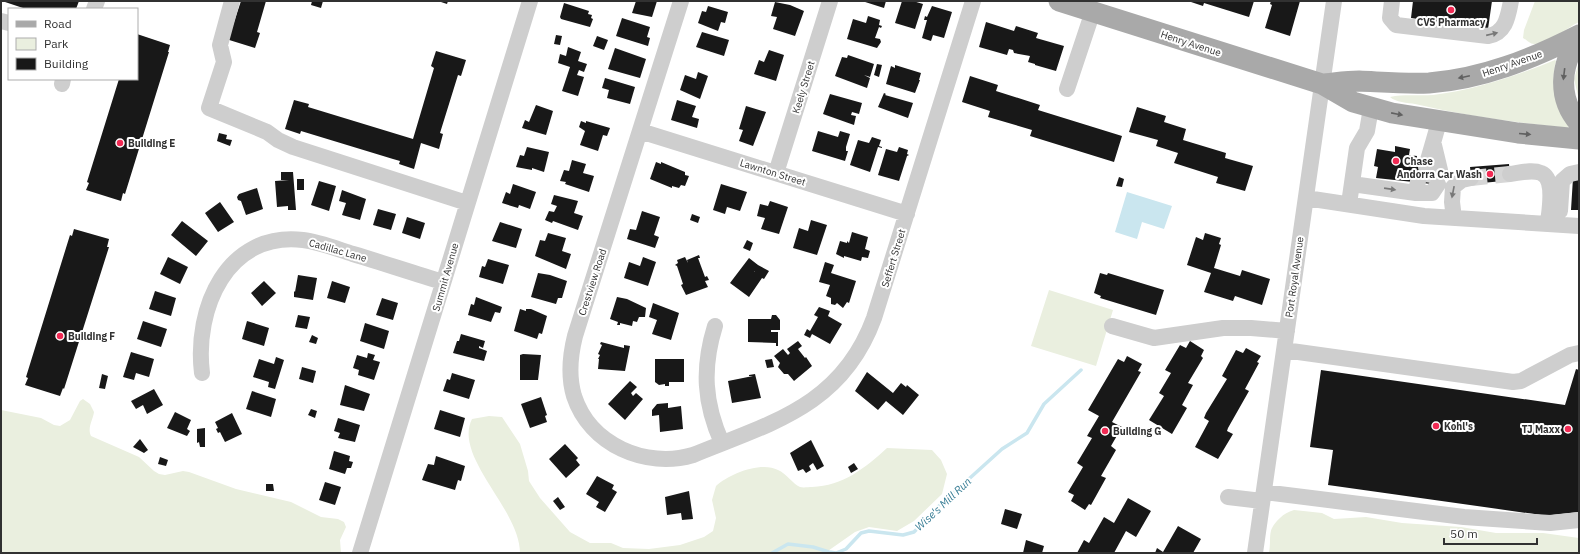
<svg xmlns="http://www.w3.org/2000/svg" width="1580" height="554" viewBox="0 0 1580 554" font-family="'IBM Plex Sans',sans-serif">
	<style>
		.green { fill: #eaefdf }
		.water { fill: #cae6ef }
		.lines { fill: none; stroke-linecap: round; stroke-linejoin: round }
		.stream { stroke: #cae6ef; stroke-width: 3.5 }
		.building { fill: #181818 }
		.minor-tunnel { stroke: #d6d6d6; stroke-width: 16; stroke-dasharray: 16 8; stroke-linecap: butt }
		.minor { stroke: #cecece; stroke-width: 16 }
		.major { stroke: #a9a9a9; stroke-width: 21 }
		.oneway { fill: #787878 }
		.oneway2 { fill: #616161 }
		.poi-dot { fill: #f22a54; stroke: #fff; stroke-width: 1.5 }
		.labels { text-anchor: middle; stroke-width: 4; stroke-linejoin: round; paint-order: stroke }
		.poi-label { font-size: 10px; font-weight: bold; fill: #313131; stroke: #fff; text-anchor: start }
		.street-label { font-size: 10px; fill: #313131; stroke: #fff }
		.water-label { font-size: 11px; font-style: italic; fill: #367c94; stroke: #fff }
	</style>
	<rect width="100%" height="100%" fill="#fff"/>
	<!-- green -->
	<path class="green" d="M1535 1H1579V22C1566 28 1549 45 1534 44 1530 44 1527 40 1523 38L1524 30Z
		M1555 60 1556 61C1549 86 1559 105 1569 128 1517 123 1466 116 1415 104 1408 103 1395 102 1390 97 1403 94 1419 96 1433 95 1475 90 1516 76 1555 60Z
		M1579 62V100L1574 79Z
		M1049 290 1113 310 1096 366 1031 346Z
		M83 399 90 404 94 412C93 420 87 428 91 436L139 457 154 471 159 474 165 475 183 471 189 472 236 489 291 502 321 517 338 519 344 522 346 527 340 540 341 553H1V410L41 418 54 425 60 426 70 420 80 401Z
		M489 416 502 417 520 444 528 471 529 481 540 498 570 532 590 543H611L623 548 649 549 680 545 704 537 713 531 716 518 712 500 716 486C729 474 761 461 778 470 786 473 794 485 800 487 803 488 809 487 812 487 843 486 865 468 887 448L932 450 941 460 947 474 942 494 914 521 897 531 869 527 855 532 825 553H520C520 509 453 457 472 419Z
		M1294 510 1322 513 1334 519 1366 517 1402 523 1461 527 1496 533H1543L1579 538V553H1269C1272 536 1266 531 1280 518 1284 514 1288 512 1294 510Z"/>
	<!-- water -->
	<path class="water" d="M1127 192 1172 206 1164 229 1142 222 1137 239 1115 232Z"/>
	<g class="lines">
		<!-- stream -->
		<path class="stream" d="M772 553 788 544 813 547 829 552 836 553 846 549 861 533 869 531 903 535 914 532 939 506 1002 449 1027 433 1044 404 1081 370"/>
	</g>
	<!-- building -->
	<path class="building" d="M2 1H79L76 9H26Z
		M241 1H266L257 32 260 33 255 48 226 39 233 25Z
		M312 1H323L321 8 311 5Z
		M438 1H448L447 4Z
		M636 1H657L652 17 632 13Z
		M862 1H886L884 8Z
		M902 1H913L923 4 915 29 895 23Z
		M1188 1H1254L1249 17 1204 3 1203 6Z
		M1271 1H1300L1290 36 1265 28 1272 5 1270 4Z
		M1413 1H1492L1488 29 1411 18Z
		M775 2 790 5 804 11 795 36 773 29 777 17 771 16Z
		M564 3 589 11 588 14 592 15 591 18 593 19 590 27 561 19 560 17Z
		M708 6 728 12 725 23 721 22 718 31 698 23 702 11 706 12Z
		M932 6 952 12 944 38 933 35 931 41 922 38 927 20H924L925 16 927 17Z
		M868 16 880 20 879 25 882 26 881 28 879 27 875 38 880 39 881 42 877 48 847 39 853 19 866 23Z
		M622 18 650 27 647 37 650 38 648 46 616 36Z
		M986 22 1014 31 1016 26 1038 33 1036 38 1064 46 1056 71 1035 65V64L1028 62 1030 56 1014 53 1013 50 1009 49 1007 55 979 47Z
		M702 32 729 40 724 56 696 47Z
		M137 34 170 45 168 52H169L125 194 123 193 121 201 86 190 89 183 87 182 119 79H137Z
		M556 35 562 36 560 45 554 44Z
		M597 36 608 40 604 50 593 46Z
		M568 47 581 52 578 61 587 64 584 72 579 70 577 75 584 77 578 96 562 91 570 67 558 63 560 54 566 56Z
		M615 48 646 59 640 78 608 69Z
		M769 50 784 55 776 81 754 74 759 60 764 62Z
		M436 51 466 60 461 76 458 75 440 133 443 134 439 149 421 143 414 169 399 164 400 161 393 159 301 131 300 134 285 129 294 100 309 104 308 107 413 139 434 68 431 66Z
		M848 55 874 64 870 77 864 75 870 78 867 88 835 76 842 57 847 58Z
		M877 64 882 65 879 77 874 75Z
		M895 65 921 73 919 80H920L915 93 886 84 891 66 895 68Z
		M698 72 708 76 700 99 680 90 685 75 696 79Z
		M970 76 998 85 996 91 1040 105 1038 110 1122 136 1114 162 1030 136 1032 130 988 117 990 111 962 102Z
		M605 78 635 87 630 104 607 98 609 90 602 88Z
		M884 93 886 94 885 95 913 103 908 118 878 107Z
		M830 94 862 103 859 114 852 112 851 115 856 116 854 125 823 114Z
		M677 100 696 106 692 117 699 119 697 128 671 120Z
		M536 105 553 111 546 135 522 128 525 120 529 122Z
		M746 106 766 112 753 146 739 141 743 130 739 129Z
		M1137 107 1166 116 1164 122 1186 129 1183 140 1226 153 1225 158 1253 166 1245 191 1216 183 1218 177 1174 163 1178 153 1156 146 1158 140 1129 132Z
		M581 121 586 123V121L610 128 607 136 603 135 598 151 580 145 585 131 579 127Z
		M818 131 838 137 840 131 850 134 846 147V151H848L845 161 812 151Z
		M219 133 227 135 226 139 232 140 230 146 217 141Z
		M872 137 881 140 879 146 882 147V148L878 147 870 172 850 165 858 140 869 143Z
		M1395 146 1410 149 1409 155 1417 156 1416 166 1443 170 1441 185 1376 178 1378 167 1374 166 1377 149 1395 152Z
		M527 147 549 152 544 172 532 168V170L516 167 520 155 524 156Z
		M899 147 908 150 907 154 909 155 907 156 899 181 878 175 886 149 897 152Z
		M572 160 586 164 583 173 594 176 589 192 565 184 566 182 560 181 564 170 569 171Z
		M656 162 661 164V162L685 172V175L689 176 685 186 681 185 679 188 672 186V188L650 179Z
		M1509 164 1510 176 1523 179 1472 184 1470 167Z
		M281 172H293L296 210H288V206L277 207 275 181 289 180H281Z
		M1119 177 1124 179 1122 187 1116 186Z
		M1573 178 1579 179V210H1571Z
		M297 179H304V190H297Z
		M319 181 336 186 329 211 311 205Z
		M513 184 536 192 530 209 519 205 518 208 502 203 506 192 510 194Z
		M721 184 747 192 740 211 727 207 725 214 713 210Z
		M257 188 263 209 246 215 241 201 238 200 237 197 239 194Z
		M342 190 366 199 360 220 342 215 346 203 339 201Z
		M554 195 578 201 574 213 583 216 578 230 553 221 552 223 545 220 549 211 554 212 557 206 551 204Z
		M770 201 788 207 779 234 761 229 765 218 757 216 760 204 768 206Z
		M220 202 234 222 218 232 205 213Z
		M378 209 396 214 391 230 373 225Z
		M642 211 660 217 654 235 659 237 655 248 627 239 630 229 636 230Z
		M692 214 700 217 698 223 690 220Z
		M407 217 425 223 420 239 402 233Z
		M811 220 827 225 817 255 793 248 799 228 808 231Z
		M182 221 208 241 196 256 171 235Z
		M500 222 522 229 516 248 492 241Z
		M74 229 109 239 107 247H109L64 389 63 388 60 396 25 385 28 378 26 377 70 235 72 236Z
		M852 232 868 237 865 249 870 251 868 258 862 257 861 261 844 256V258L836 254 840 241 847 243V241L849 243Z
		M548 233 566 238 562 251 571 254 566 269 535 256 540 240 545 241Z
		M1205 233 1221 238 1219 244 1221 245 1214 268 1240 276 1242 270 1270 279 1262 305 1235 296 1233 301 1204 292 1211 273 1187 265 1196 237 1203 240Z
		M747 240 753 243 750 251 743 248Z
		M699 255 700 258H698L705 277 707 276 709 280 705 281 708 287 686 295 681 285 683 284 677 266 675 265 678 263 677 260 685 257 688 263 687 260Z
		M168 257 188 267 180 284 160 274Z
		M643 257 656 262 648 286 624 278 629 262 640 266Z
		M749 258 758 265 754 272 758 265 769 271 764 279 762 278 749 297 730 283Z
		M488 259 509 265 503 284 479 277 482 266 485 267Z
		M825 262 834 265 831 273 856 281 849 303 847 302 843 308 837 303 835 305 831 304V298L826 296 830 285 819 282Z
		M538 273 550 275 567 281 562 298H558L556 304 531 297Z
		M1100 273 1107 275 1108 273 1164 290 1156 315 1100 298 1101 296 1094 293Z
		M298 275 317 278 313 300 294 297V291L295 292Z
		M264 281 276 293 262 306 251 293Z
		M332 281 350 287 345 303 327 298Z
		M155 291 176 298 171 316 149 309Z
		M476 297 502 307 500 313 495 312 491 322 468 315 471 304 474 305Z
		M617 297 627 299 646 308 645 317H639L637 322 633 321 632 326 620 323V325H617L618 322 610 319Z
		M382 298 398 303 393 320 376 315Z
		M653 303 679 313 671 340 652 334 657 320 649 317Z
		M819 307 830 311 828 316 842 324 830 344 812 334 810 338 804 335 807 329 810 331 818 317 814 315Z
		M520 309 526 311V309H531L547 316 542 334 539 333 537 339 514 331Z
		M298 315 310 317 307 329 295 327Z
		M772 315H776L780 320V330H771V332H778V346H776V343L748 342V319H771Z
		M143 321 167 329 161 347 137 339Z
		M247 321 269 328 264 346 242 339Z
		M365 323 389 331 384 349 360 341Z
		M461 334 485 341 483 348 479 346V348L487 351 484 361 453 353 457 341H459Z
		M312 335 318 338 316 344 309 342Z
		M798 341 802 346 798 349 805 358 806 357 812 366 794 381 788 374H784L778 367 780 363 774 356 783 349 788 355 790 353 787 349Z
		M1190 341 1204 350 1201 356 1203 358 1188 383 1193 385 1182 405 1187 408 1172 434 1149 420 1164 396 1159 393 1171 373 1165 370 1180 345 1186 348Z
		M601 342 624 348V345L630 346 625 371 598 369 599 359H598L600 355 598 354 602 345 600 344Z
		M1246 348 1261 356 1257 362 1259 363 1245 389 1249 391 1228 428 1227 431 1233 434 1218 459 1195 447 1209 421 1204 418 1206 413 1227 379 1222 376 1236 350 1243 353Z
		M131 352 154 359 149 377 136 373 134 380 123 377Z
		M368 353 375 355 373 360 380 362 374 380 358 375 359 370 353 368 357 355 367 358Z
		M523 354 541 355 538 380H520V355Z
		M1127 356 1142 364 1138 371 1141 372 1112 422 1122 427 1111 446 1116 450 1101 476 1106 478 1091 505 1089 504 1085 510 1071 501 1074 495 1068 492 1083 467 1077 463 1092 438 1087 436 1099 416 1088 410 1118 359 1124 362Z
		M276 357 284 360 275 389 268 387 269 382 253 377 259 359 274 364Z
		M655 359H684V382H669V386H665V384L659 385 655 382Z
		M772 359 774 367 767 368 765 360Z
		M302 367 316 371 313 383 299 379Z
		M1576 369 1579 370V512L1552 515H1541L1328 485 1333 450 1310 447 1321 370 1565 405Z
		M867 372 893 393 901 383 906 387 907 385 919 395 903 415 886 401 878 410 855 391Z
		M452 373 475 380 469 399 443 391 447 379 450 380Z
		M102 374 108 376 105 389 99 388Z
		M755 374 761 398 732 403 728 381 753 376H749V375Z
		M630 381 637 387 631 393 633 396 636 393 643 399 625 420 608 404Z
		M345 385 370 394 364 411 340 405Z
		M154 389 163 405 147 414 143 405 136 409 131 401Z
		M252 391 276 399 271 417 246 409Z
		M541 397 547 415 545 416 547 422 530 428 521 404Z
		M668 403V408L681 406 683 429 660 432 659 415 652 416V410L657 404Z
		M311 409 317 411 315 418 308 415Z
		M440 410 465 418 460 437 434 429Z
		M175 412 191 420 187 429 190 431 187 436 167 428Z
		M232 413 242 434 225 442 220 432 218 433 216 429 218 428 215 422Z
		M338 418 360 425 355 442 338 438 340 433 334 431Z
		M205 428V447H200L199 442 197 443V429Z
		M140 439 148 450 144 453 133 447Z
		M811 440 824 466 817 470 813 463 809 466 811 470 806 473 803 469 798 471 790 453Z
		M565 444 578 458 576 460 580 465 566 478 549 459Z
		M334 451 350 456 349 461 353 462 351 468H347L345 474 329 469Z
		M436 456 465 466 461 481 458 480 455 490 422 480 428 464 434 465Z
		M160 457 168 460 166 466 158 464Z
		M854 463 858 469 851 473 848 467Z
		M597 476 614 485 612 489 617 492 605 512 596 507 599 502 586 494Z
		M325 482 341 487 335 505 319 500Z
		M266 484H273L274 491H266Z
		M689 491 693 519 682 520 681 513 667 515 665 497Z
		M558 497 565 507 560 510 553 501Z
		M1128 498 1151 511 1136 537 1126 531 1114 553H1077L1084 540 1089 543 1104 517 1114 523Z
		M1005 509 1022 514 1017 529 1001 524Z
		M1178 526 1201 539 1193 553H1155L1157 548 1163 552Z
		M1026 540 1044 546 1042 553H1023Z"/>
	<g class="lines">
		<!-- minor-tunnel -->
		<path class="minor-tunnel" d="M1471 178 1510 174
			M1431 183 1433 169"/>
		<!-- minor -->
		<path class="minor" d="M232 1 220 45 224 62 209 108 267 132 278 140 293 147 467 203
			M681 1 575 336C570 356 568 376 574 396 590 445 646 469 693 455 771 423 842 406 874 318L973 1
			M1392 1 1390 18 1396 25 1488 36C1506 33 1508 16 1511 1
			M94 9 97 1
			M1 21 9 23
			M62 84 63 79
			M1067 89 1093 11
			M640 131 907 214
			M1434 145 1440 170
			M1426 167 1439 122
			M776 173 830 1
			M1510 174C1519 173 1532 169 1541 173 1556 179 1549 211 1548 223
			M1352 184 1416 193 1418 181
			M1416 193H1432L1438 184
			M1306 198 1424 216 1579 226
			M1349 204 1357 148 1367 131 1371 108
			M1560 211 1562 181 1570 174 1579 172
			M1454 218 1452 202 1453 187 1462 180 1471 178
			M715 326C702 368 704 403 722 443
			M1112 326 1154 338 1223 328H1251L1287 331
			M1284 350 1513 382 1521 381 1570 355 1579 353
			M202 373C194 309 227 231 303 240 320 242 337 249 353 254 383 263 413 273 443 282
			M1264 492 1464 517 1550 523 1579 520
			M1228 497 1262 501
			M360 553 530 1
			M1255 553 1334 1"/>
		<!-- major -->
		<path class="major" d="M1059 1 1322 84 1353 102 1392 113 1518 133 1579 139
			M1579 39C1560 64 1557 98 1579 123
			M1322 84C1334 83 1347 81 1359 81 1382 82 1405 84 1429 83 1482 79 1532 59 1579 35"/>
	</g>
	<!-- one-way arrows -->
	<defs><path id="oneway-solid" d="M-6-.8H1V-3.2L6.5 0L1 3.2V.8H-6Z"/></defs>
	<g class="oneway">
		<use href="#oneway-solid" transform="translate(1492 34) rotate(-13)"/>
		<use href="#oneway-solid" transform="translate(1390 189) rotate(8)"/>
		<use href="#oneway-solid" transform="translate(1453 192) rotate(101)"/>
	</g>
	<g class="oneway2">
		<use href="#oneway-solid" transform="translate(1564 74) rotate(97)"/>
		<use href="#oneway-solid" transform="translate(1464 77) rotate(168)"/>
		<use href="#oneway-solid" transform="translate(1397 114) rotate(11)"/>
		<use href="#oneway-solid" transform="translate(1525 134) rotate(5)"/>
	</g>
	<!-- markers -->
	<g class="poi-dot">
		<circle cx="1451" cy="10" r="4"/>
		<circle cx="120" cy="143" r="4"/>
		<circle cx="1396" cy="161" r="4"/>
		<circle cx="1490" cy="174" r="4"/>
		<circle cx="60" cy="336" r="4"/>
		<circle cx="1436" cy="426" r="4"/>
		<circle cx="1568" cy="429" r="4"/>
		<circle cx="1105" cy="431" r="4"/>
	</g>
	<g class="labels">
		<!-- poi labels -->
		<g class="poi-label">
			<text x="1451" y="26" text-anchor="middle">CVS Pharmacy</text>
			<text x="128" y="147">Building E</text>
			<text x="1404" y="165">Chase</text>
			<text x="1482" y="178" text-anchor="end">Andorra Car Wash</text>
			<text x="68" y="340">Building F</text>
			<text x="1444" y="430">Kohl's</text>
			<text x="1560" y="433" text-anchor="end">TJ Maxx</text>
			<text x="1113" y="435">Building G</text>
		</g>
		<!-- street labels -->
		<g class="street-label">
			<text transform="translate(1191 43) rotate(18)" y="4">Henry Avenue</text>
			<text transform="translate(1512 63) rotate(-19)" y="4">Henry Avenue</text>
			<text transform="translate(803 87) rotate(-73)" y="4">Keely Street</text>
			<text transform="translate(773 172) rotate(17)" y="4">Lawnton Street</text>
			<text transform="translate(338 250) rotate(16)" y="4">Cadillac Lane</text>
			<text transform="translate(893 258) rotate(-73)" y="4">Seffert Street</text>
			<text transform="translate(445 277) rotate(-74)" y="4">Summit Avenue</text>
			<text transform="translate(1294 277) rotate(-82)" y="4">Port Royal Avenue</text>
			<text transform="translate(592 282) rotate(-72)" y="4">Crestview Road</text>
		</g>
		<!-- water labels -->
		<g class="water-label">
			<text transform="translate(943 504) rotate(-43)" y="4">Wise's Mill Run</text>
		</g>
	</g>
	<!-- border -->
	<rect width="1580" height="554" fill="none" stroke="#313131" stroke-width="4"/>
	<!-- legend -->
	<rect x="8" y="8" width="130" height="72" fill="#ffffff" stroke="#adadad"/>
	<rect x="16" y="21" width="20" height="6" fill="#a9a9a9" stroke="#adadad"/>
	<text x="44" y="28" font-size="12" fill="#313131">Road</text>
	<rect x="16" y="38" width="20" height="12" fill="#eaefdf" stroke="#adadad"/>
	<text x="44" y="48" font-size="12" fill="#313131">Park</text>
	<rect x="16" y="58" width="20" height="12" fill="#181818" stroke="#adadad"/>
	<text x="44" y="68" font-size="12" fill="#313131">Building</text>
	<!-- scale -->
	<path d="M1444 538v6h93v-6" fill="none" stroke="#313131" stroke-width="2"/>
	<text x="1450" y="538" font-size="12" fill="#313131" stroke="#ffffff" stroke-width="3" paint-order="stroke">50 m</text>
</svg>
